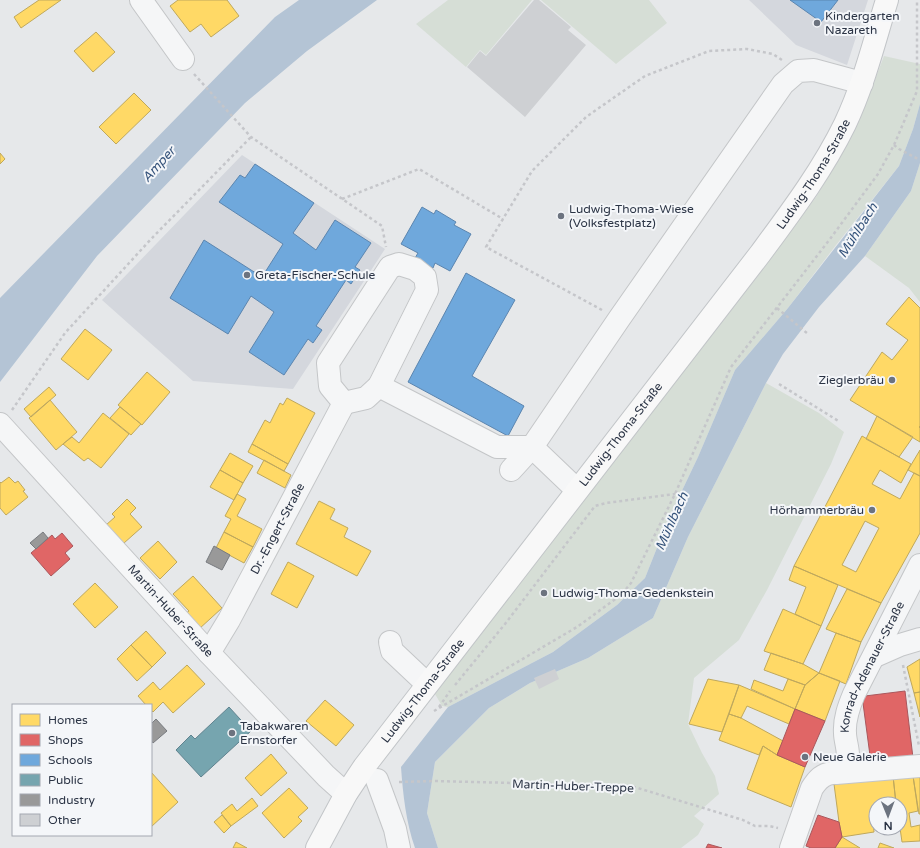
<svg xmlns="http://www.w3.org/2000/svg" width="920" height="848" viewBox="0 0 920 848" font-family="'Varela Round',sans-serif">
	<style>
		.built { fill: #d4d7dd }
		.green { fill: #d6ded6 }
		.water { fill: #b4c4d5 }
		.homes { fill: #ffd966; stroke: #bfa85c; fill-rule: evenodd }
		.shops { fill: #e06666; stroke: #aa575c }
		.schools { fill: #6fa8dc; stroke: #5b85af }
		.public { fill: #76a5af; stroke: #60838f }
		.industry { fill: #999; stroke: #787b80 }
		.building { fill: #ced0d3 }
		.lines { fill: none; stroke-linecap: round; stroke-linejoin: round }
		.minor-casing { stroke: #c4c6c8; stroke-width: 24 }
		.major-casing { stroke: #c2c5c8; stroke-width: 24 }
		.path { stroke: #c5c6ca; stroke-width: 2.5; stroke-dasharray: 3 3; stroke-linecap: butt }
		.minor { stroke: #f5f6f7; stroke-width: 22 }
		.major { stroke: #f8f8f8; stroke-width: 22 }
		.poi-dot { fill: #6c737f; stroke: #f4f6f9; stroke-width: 1.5 }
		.labels { text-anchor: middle; stroke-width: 4; stroke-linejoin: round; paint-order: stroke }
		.poi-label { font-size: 12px; fill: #2b3445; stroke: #f4f6f9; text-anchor: start }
		.street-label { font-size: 12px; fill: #2b3445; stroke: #f4f6f9 }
		.water-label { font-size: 13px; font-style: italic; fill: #34527a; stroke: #f4f6f9 }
	</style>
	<rect width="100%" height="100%" fill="#e6e8ea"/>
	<!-- built -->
	<path class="built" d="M749 0H868L847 65 796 45Z
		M242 155 385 249 293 389 193 381 102 300Z"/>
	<!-- green -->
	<path class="green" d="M448 0H532L486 55 480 50 466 67 416 24Z
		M541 0H649L667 23 616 64Z
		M884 56 920 64V104L913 129 899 166 836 245 788 308 735 370 698 457 668 520 645 578 617 605 553 652 448 707 442 706 435 694 541 554 758 276 816 197 840 157 865 106Z
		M920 163V302L909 288 865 256 911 191Z
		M766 383 819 413 844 432 831 464 767 590 739 640 694 678 688 724 702 753 715 776 719 794 694 816 704 824 698 835 681 848H438L427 813 435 762 489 708 530 683 588 658 653 618 688 537Z"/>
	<!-- water -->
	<path class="water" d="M299 0H377L307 51 245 103 97 256 0 382V298L275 17Z
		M920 104V163L911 191 865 256 819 307 783 354 766 383 688 537 653 618 588 658 530 683 489 708 435 762 427 813 438 848H415C406 822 403 795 401 767L448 707 553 652 617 605 645 578 668 520 698 457 735 370 788 308 899 166 913 129Z"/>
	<!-- homes -->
	<path class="homes" d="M39 0H61L21 28 14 17Z
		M178 0H227L239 16 211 37 201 24 190 32 170 6Z
		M96 32 115 52 93 72 74 51Z
		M134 93 151 110 116 144 99 127Z
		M0 153 5 159 0 164Z
		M909 297 920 308V426L919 427 920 428V442L850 400 882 352 892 360 908 340 886 324Z
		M85 329 112 350 88 380 61 359Z
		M147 372 170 392 142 425 118 405Z
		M49 387 56 395 31 417 24 409Z
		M287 398 315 413 288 464 252 444 265 420 270 423 280 403 283 405Z
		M50 400 77 432 56 450 29 418Z
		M120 407 141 424 131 435 110 418Z
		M103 413 129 434 101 468 88 458 84 461 63 444 72 437 79 443Z
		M877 416 913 437 899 457 866 439Z
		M862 436 911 464 901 483 880 470 872 484 900 499 914 473 920 476V533L881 603 794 566ZM865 521 879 528 856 572 842 565Z
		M252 444 288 464 284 471 248 452Z
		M920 450V476L908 470Z
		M230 453 253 466 243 483 220 470Z
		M264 460 291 475 285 488 257 473Z
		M220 470 243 483 234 500 210 487Z
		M9 477 15 483 18 481 25 490 23 491 28 497 6 515 0 508V482L1 483Z
		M237 494 246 499 237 516 262 529 253 547 224 532 231 519 225 516Z
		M127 499 136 508 130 514 142 527 124 543 106 525 115 517 112 514Z
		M319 501 335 509 330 519 348 528 344 537 371 551 357 576 296 544Z
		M224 532 253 547 244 563 216 548Z
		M158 541 177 562 160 579 140 558Z
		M288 562 314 576 297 608 271 594Z
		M794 566 838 585 821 626 795 614 806 587 789 580Z
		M193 576 222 608 199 629 185 614 189 611 173 594Z
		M95 583 118 607 95 628 73 604Z
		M847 589 881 603 861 642 836 633 826 629Z
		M783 609 821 626 803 664 764 651Z
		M146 631 166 653 152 667 131 645Z
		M836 633 861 642 846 684 819 673Z
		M131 645 152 667 137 681 117 659Z
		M771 653 803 664 819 673 805 685 764 670Z
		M920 659V692L914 693 907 667Z
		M187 665 205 684 173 713 163 702 153 712 151 710V705H146L138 696 153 682 160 690Z
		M819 673 840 681 825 721 795 709 805 685Z
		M708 679 739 685 722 732 689 724Z
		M788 679 805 685 795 709 751 689 754 680 783 691Z
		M739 685 795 709 789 724 747 706 741 718 729 714Z
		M920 692V717L914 693Z
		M325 700 354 725 336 746 306 721Z
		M729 714 741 718 783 741 777 755 763 746 759 755 719 740Z
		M763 746 777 755 805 767 791 807 747 789Z
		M271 754 287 773 261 796 245 778Z
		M151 772 178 802 151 827Z
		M893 776H913L918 811 909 813 911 827 920 825V841L902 842 900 828V804H896Z
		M893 776 896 803 876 804V806L872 807 874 832 842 837 839 822 834 784Z
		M913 776H920V814H919Z
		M289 788 308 808 298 817 302 821 284 838 262 813Z
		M252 798 258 806 231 826 221 813 232 804 237 811Z
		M222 815 231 826 224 833 214 822Z
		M842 837 860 848H835Z
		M236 842 247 848H233Z
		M880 843 894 848H878Z"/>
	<!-- shops -->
	<path class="shops" d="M62 533 73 546 65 553 70 559 51 576 31 553 52 535 55 539Z
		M905 691 913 758 871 763 863 703 865 696Z
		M795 709 825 721 805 767 777 755Z
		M818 815 839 822 842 837 835 848H811L806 846Z
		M708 844 722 848H706Z"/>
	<!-- schools -->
	<path class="schools" d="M790 0H838L821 22Z
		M255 164 314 203 293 233 316 250 335 220 371 243 355 267 360 270 351 284 346 280 316 326 322 330 313 343 308 339 284 375 249 352 274 312 251 296 228 334 170 298 204 240 262 277 283 244 219 202 240 175 245 178Z
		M422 207 434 214 436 210 456 222 454 225 471 234 450 271 435 263 433 268 415 258 418 253 401 244Z
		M466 273 515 300 472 376 524 406 508 436 408 382Z"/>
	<!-- public -->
	<path class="public" d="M229 707 251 731 201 777 176 750 191 735 195 739Z"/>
	<!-- industry -->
	<path class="industry" d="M43 532 48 538 36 549 30 543Z
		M214 546 230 555 222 570 206 562Z
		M156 719 167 731 153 743 151 740V724Z"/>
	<!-- building -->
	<path class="building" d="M534 0H539L571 27 568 30 586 45 525 117 467 67 480 51 486 56Z
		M555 669 559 679 539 689 534 678Z"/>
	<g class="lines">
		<defs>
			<g id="minor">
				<path d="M141 0 183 59"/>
				<path d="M399 264 415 269 425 277 427 290 379 386 366 398 344 403 330 386 328 363 390 267Z"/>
				<path d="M379 386 497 447H532L577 490"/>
				<path id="s1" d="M0 424 209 653 326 776 346 794"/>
				<path d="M511 470 532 447 619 319 783 84 798 71 814 70 862 83"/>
				<path d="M390 642 392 651 427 684"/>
				<path id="s2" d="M209 653 229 620 344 403"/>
				<path d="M875 656 900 645 920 639"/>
				<path d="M836 773 920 766"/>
				<path d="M377 780 395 829 399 848"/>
				<path id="s3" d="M791 848 812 788C816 782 820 776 828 774 835 772 842 772 846 764 851 754 845 743 845 733 844 719 849 706 854 694L920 565"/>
			</g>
			<g id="major">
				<path id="s4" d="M317 848 346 794 364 767 760 254C791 212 822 171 845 124 864 84 874 42 887 0"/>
			</g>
		</defs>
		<!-- minor casing -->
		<use href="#minor" class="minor-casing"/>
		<!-- major casing -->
		<use href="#major" class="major-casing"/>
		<!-- path -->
		<path class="path" d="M194 74 251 137 382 226 386 247
			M894 145 899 149 920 160
			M342 199 419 169 503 219
			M777 308 808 334
			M602 310 486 247 532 171 586 117 645 76 709 51 747 49 773 54 782 60
			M779 384 840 422
			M12 410 65 333 152 238 251 137
			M903 665 919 746
			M455 685 505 624 595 506 606 503 675 494
			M439 707 450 691
			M434 711 577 627 621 595 631 583 675 494 731 367 830 239 878 174 894 145 917 91V0
			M399 782 434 781 631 786 743 820 755 826H769L778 828"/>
		<!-- minor -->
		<use href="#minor" class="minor"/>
		<!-- major -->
		<use href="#major" class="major"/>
	</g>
	<!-- markers -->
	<g class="poi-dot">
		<circle cx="817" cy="23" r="4"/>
		<circle cx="561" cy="216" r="4"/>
		<circle cx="247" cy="275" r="4"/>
		<circle cx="892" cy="380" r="4"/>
		<circle cx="872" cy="510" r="4"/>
		<circle cx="544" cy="593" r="4"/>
		<circle cx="232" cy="733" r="4"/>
		<circle cx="805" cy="757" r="4"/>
	</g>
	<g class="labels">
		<!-- poi labels -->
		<g class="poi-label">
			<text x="825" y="20">Kindergarten<tspan x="825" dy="14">Nazareth</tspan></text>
			<text x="569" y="213">Ludwig-Thoma-Wiese<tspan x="569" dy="14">(Volksfestplatz)</tspan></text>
			<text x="255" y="279">Greta-Fischer-Schule</text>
			<text x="884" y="384" text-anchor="end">Zieglerbräu</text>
			<text x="864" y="514" text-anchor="end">Hörhammerbräu</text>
			<text x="552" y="597">Ludwig-Thoma-Gedenkstein</text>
			<text x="240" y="730">Tabakwaren<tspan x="240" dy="14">Ernstorfer</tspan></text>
			<text x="813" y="761">Neue Galerie</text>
		</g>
		<!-- street labels -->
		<g class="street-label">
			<text dy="4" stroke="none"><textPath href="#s4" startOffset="838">Ludwig-Thoma-Straße</textPath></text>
			<text dy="4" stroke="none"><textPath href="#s4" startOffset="514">Ludwig-Thoma-Straße</textPath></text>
			<text dy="4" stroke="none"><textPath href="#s2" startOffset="142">Dr.-Engert-Straße</textPath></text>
			<text dy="4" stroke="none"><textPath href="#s1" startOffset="253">Martin-Huber-Straße</textPath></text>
			<text dy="4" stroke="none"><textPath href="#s3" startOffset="210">Konrad-Adenauer-Straße</textPath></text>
			<text dy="4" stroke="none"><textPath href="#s4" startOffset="190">Ludwig-Thoma-Straße</textPath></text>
			<text transform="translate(573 786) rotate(2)" y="4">Martin-Huber-Treppe</text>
		</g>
		<!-- water labels -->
		<g class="water-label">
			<text transform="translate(158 164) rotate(-48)" y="5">Amper</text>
			<text transform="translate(857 230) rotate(-58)" y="5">Mühlbach</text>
			<text transform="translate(671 521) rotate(-66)" y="5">Mühlbach</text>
		</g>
	</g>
	<!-- legend -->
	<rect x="12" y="704" width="140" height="132" fill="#f4f6f9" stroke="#a4a8b1"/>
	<rect x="20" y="714" width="20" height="12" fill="#ffd966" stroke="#a4a8b1"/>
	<text x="48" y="724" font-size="12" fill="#2b3445">Homes</text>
	<rect x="20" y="734" width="20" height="12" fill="#e06666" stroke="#a4a8b1"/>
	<text x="48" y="744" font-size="12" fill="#2b3445">Shops</text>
	<rect x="20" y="754" width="20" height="12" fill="#6fa8dc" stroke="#a4a8b1"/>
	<text x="48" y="764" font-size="12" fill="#2b3445">Schools</text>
	<rect x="20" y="774" width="20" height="12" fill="#76a5af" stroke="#a4a8b1"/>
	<text x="48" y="784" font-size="12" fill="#2b3445">Public</text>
	<rect x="20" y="794" width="20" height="12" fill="#999999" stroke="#a4a8b1"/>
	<text x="48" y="804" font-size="12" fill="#2b3445">Industry</text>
	<rect x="20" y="814" width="20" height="12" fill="#ced0d3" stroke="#a4a8b1"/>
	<text x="48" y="824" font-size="12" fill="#2b3445">Other</text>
	<!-- north arrow -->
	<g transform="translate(888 816) rotate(179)"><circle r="19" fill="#f4f6f9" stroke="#a4a8b1"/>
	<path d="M0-3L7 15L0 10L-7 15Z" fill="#6c737f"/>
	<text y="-6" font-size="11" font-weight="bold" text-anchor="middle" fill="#2b3445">N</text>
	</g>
</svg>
